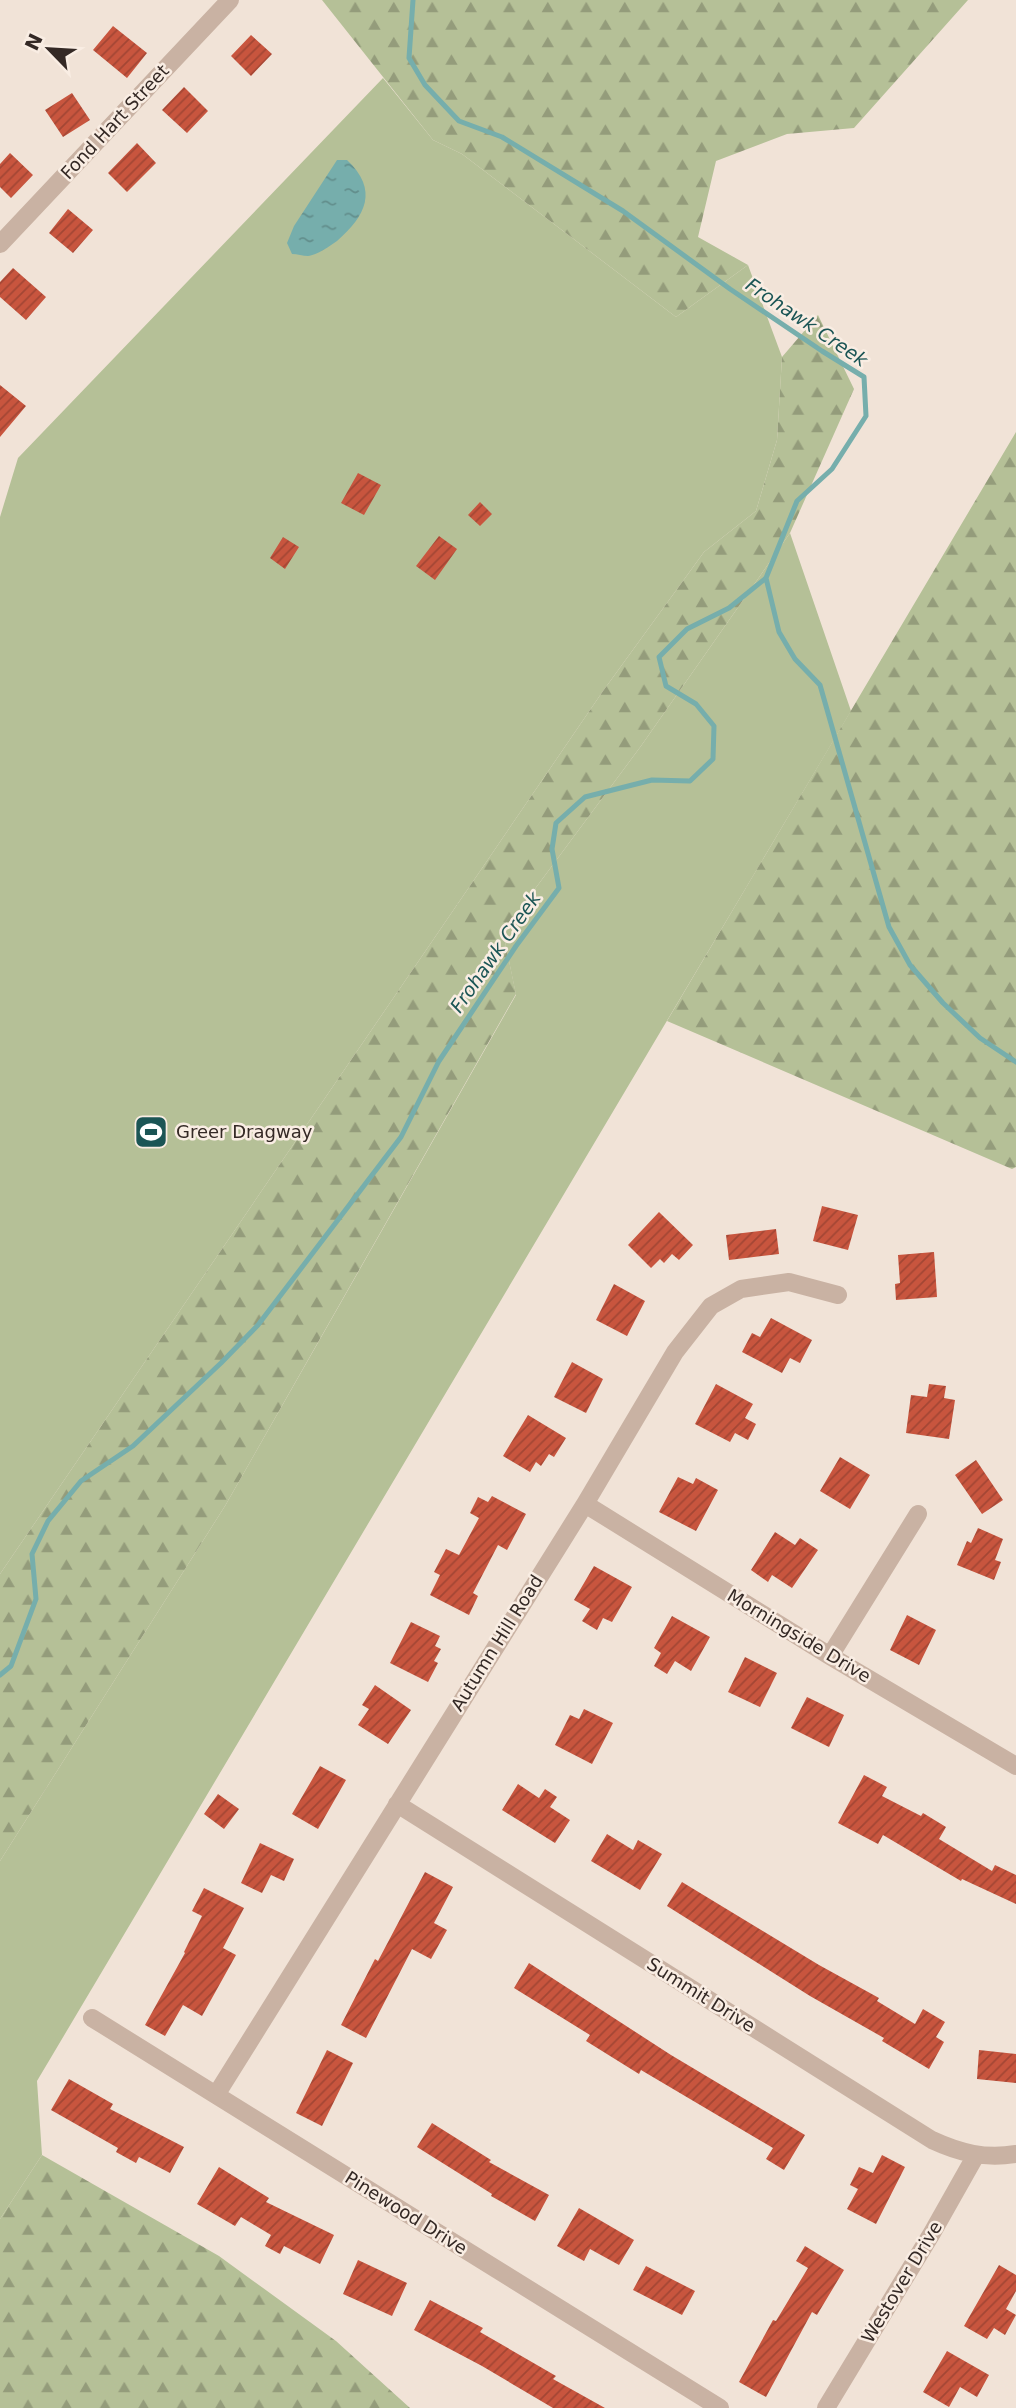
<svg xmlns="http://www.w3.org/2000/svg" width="1016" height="2408" viewBox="0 0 1016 2408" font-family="'DejaVu Sans',sans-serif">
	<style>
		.green { fill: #b5c097 }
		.forest { fill: url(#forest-firs) }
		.water { fill: url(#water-ripples) }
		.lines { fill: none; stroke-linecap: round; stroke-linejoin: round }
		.stream { stroke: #76aeac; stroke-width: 5 }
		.building { fill: url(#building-hatch) }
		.minor { stroke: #c9b2a3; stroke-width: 18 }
		.labels { text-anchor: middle; stroke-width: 5; stroke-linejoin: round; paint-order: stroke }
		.street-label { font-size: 18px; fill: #342925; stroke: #f9ede3 }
		.poi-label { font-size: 18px; fill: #342925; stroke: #f9ede3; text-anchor: start }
		.water-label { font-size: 19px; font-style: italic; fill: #1b5555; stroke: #f9ede3 }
	</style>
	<defs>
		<pattern id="forest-firs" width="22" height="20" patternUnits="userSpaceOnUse" patternTransform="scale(1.75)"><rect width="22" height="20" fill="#b5c097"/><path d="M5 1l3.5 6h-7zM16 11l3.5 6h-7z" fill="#949c7b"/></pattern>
		<pattern id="water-ripples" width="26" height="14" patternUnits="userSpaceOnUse" patternTransform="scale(1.75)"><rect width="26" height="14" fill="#76aeac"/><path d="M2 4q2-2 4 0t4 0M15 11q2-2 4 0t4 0" fill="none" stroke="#628e8c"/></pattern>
		<pattern id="building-hatch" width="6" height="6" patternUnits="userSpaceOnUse" patternTransform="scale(1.75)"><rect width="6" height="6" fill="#c8553e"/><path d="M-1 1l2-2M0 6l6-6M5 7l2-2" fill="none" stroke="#a34634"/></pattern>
	</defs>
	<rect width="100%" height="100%" fill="#f1e3d7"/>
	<!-- green -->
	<path class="green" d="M383 78 433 140 462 154 676 317 748 265 782 357 777 440 756 511 704 552 603 691 0 1574V517L18 458Z
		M790 533 851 711 37 2081 42 2155 0 2219V1861L225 1506 516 995 503 932 641 746Z"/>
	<!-- forest -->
	<path class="forest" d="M322 0H968L854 128 787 134 716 161 698 237 748 265 676 317 462 154 433 140Z
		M818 315 854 389 790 533 641 746 503 932 516 994 225 1506 0 1861V1574L603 691 704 552 756 511 777 440 782 357Z
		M1016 432V1167L1012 1169 667 1021Z
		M42 2155 219 2256 336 2341 410 2408H0V2219Z"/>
	<!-- water -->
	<path class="water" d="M337 160H347C379 190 366 216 337 241 330 246 317 255 308 256 303 256 297 254 292 254L287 243 294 226Z"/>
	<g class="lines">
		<!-- stream -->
		<path class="stream" d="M766 578 779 632 795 659 820 685 889 927 910 965 943 1003 980 1038 1016 1062
			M0 1675 11 1666 36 1599 32 1554 48 1521 81 1481 133 1446 221 1363 258 1325 401 1137 439 1061 516 946 559 888 552 849 556 823 585 797 652 780 690 781 713 759 714 726 696 704 666 686 659 657 687 629 729 608 766 578 797 501 832 469 866 416 864 377 822 351 730 289 623 211 502 137 459 121 425 85 409 58 413 0"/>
	</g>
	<!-- building -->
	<path class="building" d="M113 26 147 53 127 78 93 50Z
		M251 35 272 54 251 76 231 56Z
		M184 87 208 111 187 133 162 110Z
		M72 93 90 120 63 137 45 110Z
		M137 143 156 163 127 192 108 173Z
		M10 153 33 175 11 198 0 187V164Z
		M68 209 93 230 73 253 49 233Z
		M13 268 46 297 26 320 0 297V282Z
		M0 385 26 406 0 437Z
		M358 473 381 485 364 515 341 503Z
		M480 502 492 514 480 526 468 515Z
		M439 536 457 549 435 580 416 566Z
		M283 537 299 547 285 569 270 558Z
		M822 1206 858 1215 848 1250 813 1241Z
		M659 1212 693 1245 679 1260 672 1254 664 1263 660 1259 651 1268 628 1245Z
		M776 1229 779 1254 729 1260 726 1235Z
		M934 1252 937 1297 896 1300 895 1284 900 1283 898 1255Z
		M614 1284 645 1301 627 1336 596 1320Z
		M771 1318 812 1340 800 1363 790 1358 782 1373 742 1352 752 1333 760 1337Z
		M572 1362 603 1379 586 1413 554 1397Z
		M716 1384 753 1404 745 1418 756 1424 748 1440 735 1433 730 1442 695 1424Z
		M929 1384 946 1386 944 1398 955 1400 949 1439 906 1433 911 1395 927 1397Z
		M528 1415 566 1438 554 1457 549 1454 541 1466 536 1462 530 1472 503 1456Z
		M840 1457 870 1475 850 1509 820 1491Z
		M976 1460 1003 1500 982 1514 955 1475Z
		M678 1477 693 1484 696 1478 718 1490 696 1531 659 1512Z
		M492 1496 526 1514 507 1550 498 1545 473 1593 478 1596 469 1615 430 1595 440 1575 434 1572 446 1549 459 1555 479 1518 470 1513 478 1497 488 1502Z
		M978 1528 1003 1539 995 1560 1001 1562 994 1580 957 1565 967 1541 971 1543Z
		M775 1532 795 1545 800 1538 818 1550 792 1588 772 1575 768 1582 751 1570Z
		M594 1566 632 1587 612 1622 603 1618 597 1630 582 1621 590 1609 574 1600Z
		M907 1615 936 1630 919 1665 890 1650Z
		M672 1616 710 1637 691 1671 675 1661 667 1674 654 1666 661 1653 654 1648Z
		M411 1622 440 1636 435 1646 441 1649 434 1661 438 1663 428 1682 390 1663Z
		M745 1657 777 1673 760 1707 728 1692Z
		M375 1685 411 1710 388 1744 358 1725 369 1709 362 1705Z
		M807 1697 844 1715 829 1747 791 1728Z
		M584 1709 613 1723 592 1764 555 1745 570 1715 579 1719Z
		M320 1766 346 1780 318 1829 292 1814Z
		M864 1775 887 1787 882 1796 921 1816 923 1813 946 1827 939 1839 992 1871 995 1865 1016 1875V1904L962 1879 961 1881 883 1835 878 1844 838 1823Z
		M518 1784 539 1798 545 1789 557 1797 550 1807 570 1820 555 1843 502 1810Z
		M218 1794 239 1809 224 1829 204 1814Z
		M607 1834 633 1850 638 1840 662 1854 640 1890 591 1861Z
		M260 1843 294 1859 284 1881 271 1875 262 1893 241 1883Z
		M425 1872 453 1887 434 1923 447 1930 431 1959 412 1949 366 2038 341 2025 375 1959 378 1961Z
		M682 1882 819 1965 879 1998 877 2001 915 2024 923 2009 945 2022 936 2037 944 2042 929 2069 882 2041 884 2038 810 1996 667 1906Z
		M204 1888 244 1908 223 1948 236 1955 202 2016 183 2005 165 2036 145 2025 185 1953 184 1952 202 1916 192 1911Z
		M529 1963 671 2055 805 2135 784 2170 766 2159 773 2148 641 2070 639 2074 586 2041 590 2035 514 1988Z
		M327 2050 353 2063 322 2126 296 2113Z
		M979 2050 1016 2054V2083L977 2079Z
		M69 2079 113 2104 110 2109 184 2147 170 2173 139 2157 136 2163 116 2152 118 2148 51 2110Z
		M432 2123 491 2160 489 2162 549 2195 535 2221 491 2196 492 2194 417 2147Z
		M882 2155 905 2167 876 2224 847 2209 858 2189 850 2185 859 2167 873 2173Z
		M219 2167 269 2198 266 2202 334 2235 320 2264 284 2246 280 2254 265 2246 271 2235 241 2217 235 2226 197 2204Z
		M579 2208 634 2240 619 2265 590 2249 584 2261 557 2246Z
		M805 2246 844 2270 817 2315 812 2312 766 2397 739 2382 773 2320 776 2321 808 2268 796 2261Z
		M358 2260 407 2283 392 2316 343 2294Z
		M999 2265 1016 2275V2291L1006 2309 1016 2315 1005 2335 994 2328 987 2339 964 2326Z
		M646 2266 695 2291 682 2315 633 2290Z
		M430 2300 483 2328 480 2332 556 2376 553 2379 605 2408H553L482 2366 414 2330Z
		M947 2351 989 2375 977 2397 960 2387 949 2407 923 2392Z"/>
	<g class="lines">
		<!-- minor -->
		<path class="minor" d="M0 244 230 0
			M585 1504 830 1656 1016 1766
			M830 1656 918 1514
			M397 1804 932 2140C960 2153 985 2159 1016 2154
			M92 2018 720 2408
			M216 2095 585 1504 675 1352 711 1306 741 1289 789 1282 838 1295
			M826 2408 932 2233 976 2155"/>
	</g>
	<!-- icons -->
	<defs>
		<symbol id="stadium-square" viewBox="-11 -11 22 22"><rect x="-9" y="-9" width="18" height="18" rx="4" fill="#1b5555" stroke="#f9ede3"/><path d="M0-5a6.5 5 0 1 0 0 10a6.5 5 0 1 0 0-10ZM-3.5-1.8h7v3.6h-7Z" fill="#fff"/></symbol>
	</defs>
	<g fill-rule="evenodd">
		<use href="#stadium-square" x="132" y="1113" width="38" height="38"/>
	</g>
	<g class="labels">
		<!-- street labels -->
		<g class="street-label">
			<text transform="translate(115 122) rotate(-47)" y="6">Fond Hart Street</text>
			<text transform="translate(799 1636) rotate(31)" y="6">Morningside Drive</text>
			<text transform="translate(497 1643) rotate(-58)" y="6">Autumn Hill Road</text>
			<text transform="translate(701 1995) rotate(32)" y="6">Summit Drive</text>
			<text transform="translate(406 2213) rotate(32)" y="6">Pinewood Drive</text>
			<text transform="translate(902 2282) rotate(-59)" y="6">Westover Drive</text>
		</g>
		<!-- poi labels -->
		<g class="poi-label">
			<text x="176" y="1138">Greer Dragway</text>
		</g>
		<!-- water labels -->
		<g class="water-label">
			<text transform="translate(807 322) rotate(34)" y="7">Frohawk Creek</text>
			<text transform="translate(495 952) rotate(-55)" y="7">Frohawk Creek</text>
		</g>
	</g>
	<!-- north arrow -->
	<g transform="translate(49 49) rotate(295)" stroke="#f9ede3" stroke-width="5" paint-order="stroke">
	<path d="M0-5L12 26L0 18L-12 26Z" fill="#342925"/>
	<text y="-10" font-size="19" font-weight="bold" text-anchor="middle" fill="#342925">N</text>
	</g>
</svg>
